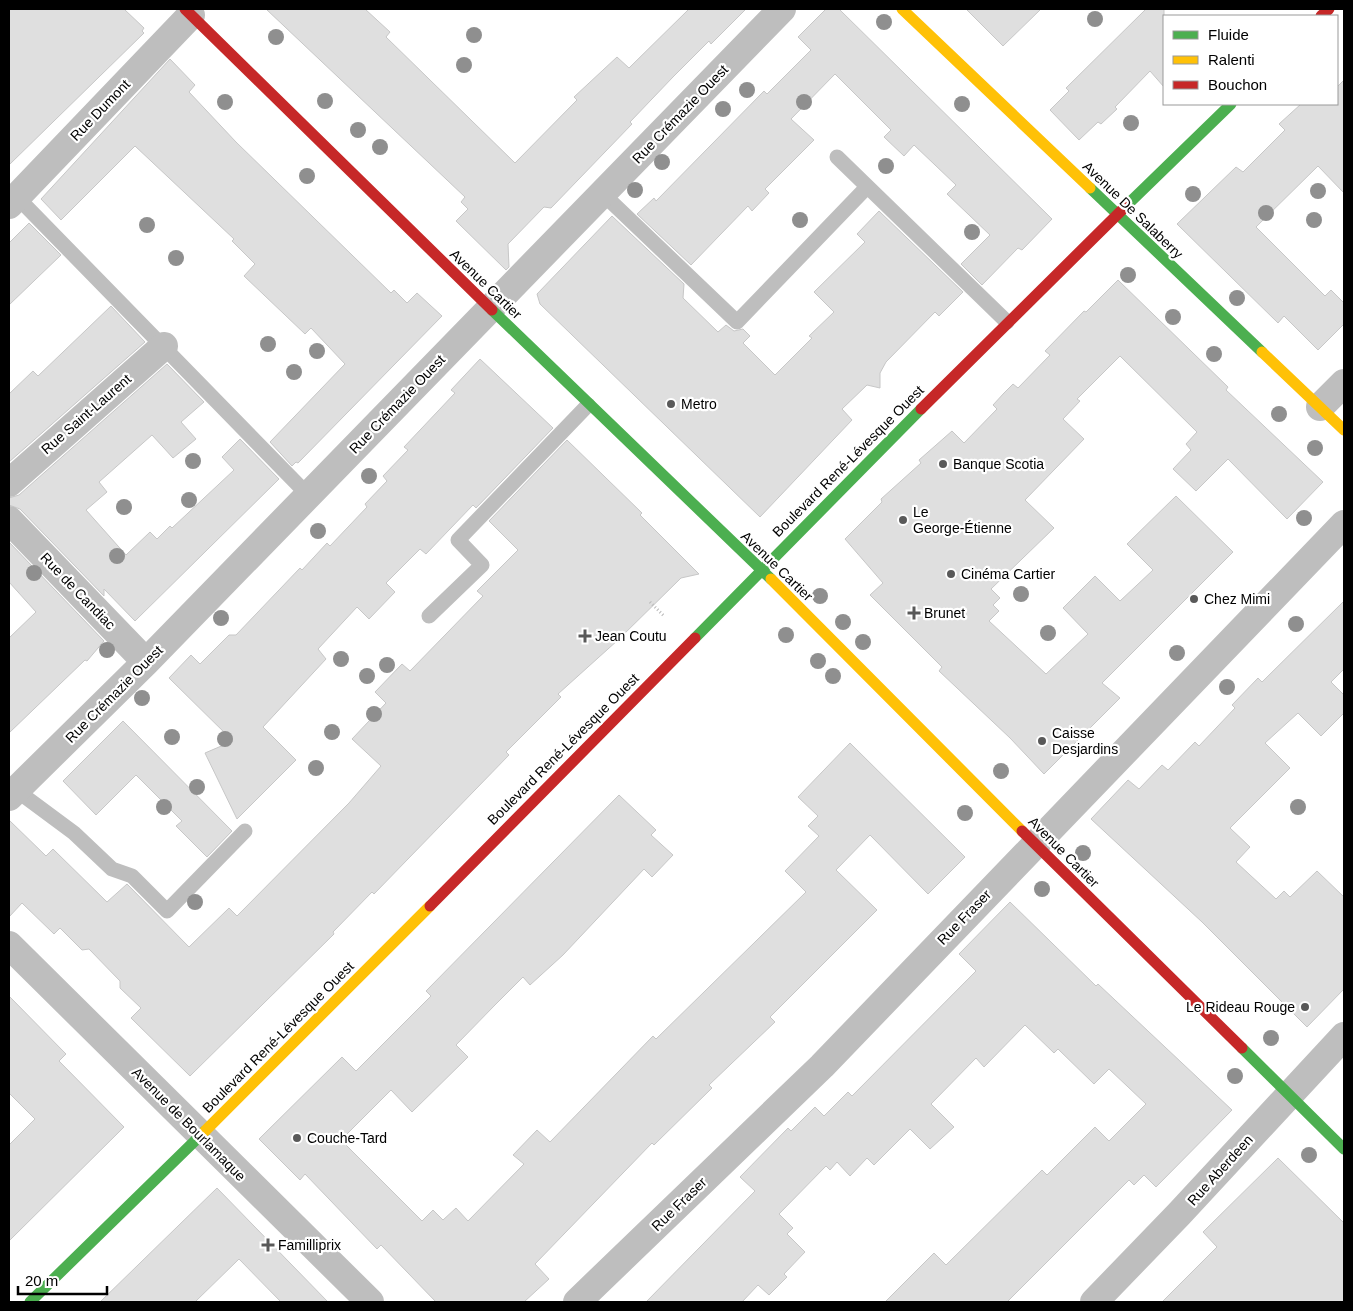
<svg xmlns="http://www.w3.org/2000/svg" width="1353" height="1311" viewBox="0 0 1353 1311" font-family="Arial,sans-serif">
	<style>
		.building { fill: #dfdfdf; stroke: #c7c7c7 }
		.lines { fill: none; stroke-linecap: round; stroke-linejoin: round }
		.path { stroke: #b9b9b9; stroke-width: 3; stroke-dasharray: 1 2.5; stroke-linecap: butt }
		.lane { stroke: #bebebe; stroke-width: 15 }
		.street { stroke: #bebebe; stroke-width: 28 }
		.fast { stroke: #4caf50; stroke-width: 11 }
		.slow { stroke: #ffc107; stroke-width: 11 }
		.jam { stroke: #c62828; stroke-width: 11 }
		.tree { fill: #8f8f8f }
		.poi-dot { fill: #595959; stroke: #fff; stroke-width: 2 }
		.labels { text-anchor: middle; stroke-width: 4.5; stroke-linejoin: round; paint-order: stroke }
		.street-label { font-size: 14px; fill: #000; stroke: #fff }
		.poi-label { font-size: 14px; fill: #000; stroke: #fff; text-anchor: start }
	</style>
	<rect width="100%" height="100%" fill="#fff"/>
	<!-- building -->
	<path class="building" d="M9 9H124L144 28 142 31 144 33 9 165Z
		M266 9H365L390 32 386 37 515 163 577 100 574 97 617 57 629 68 689 9H746L711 44 709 41 673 77 630 122 632 124 551 208 544 207 508 244 509 267 506 270 456 221 468 209 461 202 465 197Z
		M826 9H839L1052 219 1022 250 1018 248 982 285 961 264 990 235 947 194 956 185 914 145 904 156 884 137 891 130 835 74 791 119 814 140 765 189 769 193 752 211 748 206 691 265 637 214 654 198 656 201 764 91 767 94 811 50 798 37Z
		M966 9H1041L1003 46Z
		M1146 9H1164V87L1150 71 1115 107 1117 109 1101 124 1098 122 1079 140 1050 110 1069 91 1066 88Z
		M170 59 195 85 189 92 236 142 391 293 394 290 407 303 417 293 442 316 298 463 296 462 292 466 270 442 345 364 311 328 305 334 244 276 255 264 232 241 234 239 135 146 61 220 41 199Z
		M1344 80V193L1318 166 1256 227 1325 296 1331 290 1344 303V324L1318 350 1284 316 1278 323 1177 224 1236 167 1243 172 1285 130 1279 124 1301 104H1337V87Z
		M879 211 963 292 939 316 935 312 886 362 880 373V388L867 385 842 409 852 420 760 517 540 304 537 294 612 216 684 284 683 298 718 332 726 325 734 331 743 329 750 336 743 343 775 375 812 338 809 336 834 312 814 292 865 242 857 234Z
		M29 223 61 255 9 305V243Z
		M1118 280 1228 387 1226 390 1323 482 1287 519 1228 459 1196 491 1173 469 1191 450 1186 444 1197 432 1120 356 1077 399 1080 401 1063 419 1084 439 1025 500 1054 528 991 589 1000 598 993 605 999 611 989 621 1046 674 1088 634 1063 608 1095 576 1120 601 1153 570 1127 544 1176 496 1233 552 1102 683 1120 698 1044 774 1010 738 939 671 942 667 870 595 883 583 845 539 882 502 881 499 921 463 919 460 952 431 964 443 997 409 993 405 1004 393 1013 384 1018 388 1050 355 1045 351 1084 311 1086 312Z
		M111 306 145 342 9 462V394L33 371 38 376Z
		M480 359 553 428 476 508 473 505 426 554 420 549 386 583 395 592 369 619 357 607 318 649 326 659 263 727 296 760 237 819 205 753 233 741 169 678 191 655 200 664 229 635H236L300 568 302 570 327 543 330 546 367 507 365 504 387 481 383 476 408 450 404 447 455 393 451 390Z
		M167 364 204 402 181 422 196 439 173 458 152 435 99 482 107 492 86 510 126 555 150 532 157 539 170 526 172 528 234 470 222 457 240 439 279 479 135 621 104 589V596L20 509 9 505V498L19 495Z
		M567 440 642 513 640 515 699 574 681 578 618 640 558 694 561 697 506 752 509 755 374 894 372 892 333 932 334 934 190 1076 131 1018 141 1008 120 988V981L89 949 82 950 60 928 54 934 22 903 9 917V820L46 856 53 849 107 902 127 884 189 947 229 908 237 916 349 803 381 766 352 739 386 703 375 692 402 664 410 671 483 596 477 591 518 550 489 521Z
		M9 542 104 641 87 661 85 660 9 733V638L36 612 9 582Z
		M1344 601V669L1331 682 1344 695V713L1321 736 1298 713 1265 743 1290 768 1230 828 1250 847 1236 862 1276 899 1284 891 1290 897 1317 871 1344 897V989L1307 1027 1202 922 1091 819 1128 780 1139 789 1162 765 1168 770 1195 742 1199 746 1235 708 1232 705 1258 678 1262 682Z
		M123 721 232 831 207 857 176 826 182 821 136 775 96 815 63 781Z
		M850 743 965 857 928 894 870 835 836 870 877 910 770 1017 775 1022 709 1085 712 1088 654 1145 652 1143 535 1264 549 1279 524 1302H436L381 1245 377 1249 305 1174 300 1180 259 1139 342 1057 356 1071 431 996 426 991 619 795 656 830 651 835 673 855 652 877 644 869 563 955 530 985 523 977 495 1005 456 1045 468 1057 412 1112 391 1090 341 1140 422 1221 433 1210 443 1220 456 1208 468 1221 524 1164 513 1155 537 1130 550 1142 653 1036 656 1039 806 892 785 871 819 836 808 826 818 816 798 797Z
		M1010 902 1096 986 1098 984 1232 1110 1156 1187 1144 1175 1134 1185 1129 1180 1007 1302H885L934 1253 946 1265 1042 1170 1047 1175 1095 1127 1109 1141 1146 1104 1109 1069 1094 1084 1058 1049 1054 1053 1025 1025 984 1067 976 1058 931 1104 954 1127 930 1149 910 1129 874 1165 867 1158 850 1176 837 1162 830 1170 826 1166 779 1214 793 1228 787 1234 805 1252 784 1274 787 1277 769 1295 758 1285 742 1302H646L755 1191 740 1177 788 1128 791 1131 815 1107 824 1116 848 1092 852 1096 976 971 959 954Z
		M9 996 66 1054 59 1061 124 1127 9 1241V1145L35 1119 9 1093Z
		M1278 1158 1344 1223V1302H1162L1217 1247 1203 1232Z
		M217 1188 328 1302H281L239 1259 195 1302H100Z"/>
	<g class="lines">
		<!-- path -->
		<path class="path" d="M650 602 664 616"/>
		<!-- lane -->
		<path class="lane" d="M837 157 1007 322
			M603 194 737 322 867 187
			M17 197 309 496
			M429 616 482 565 458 540 588 405
			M16 790 74 833 112 869 132 876 167 911 245 831"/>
		<!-- street -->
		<path class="street" d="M9 205 191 15
			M1320 407 1344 383
			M9 483 164 346
			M9 520 146 662
			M9 797 146 662 782 9
			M9 945 370 1302
			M577 1302 822 1066 1344 524
			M1094 1302 1179 1214 1344 1036"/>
		<!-- fast -->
		<path class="fast" d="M1090 188 1262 352
			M1126 206 1231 104
			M492 310 771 579
			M695 638 921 409
			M1242 1048 1344 1149
			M30 1302 205 1131"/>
		<!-- slow -->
		<path class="slow" d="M902 9 1090 188
			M1262 352 1344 430
			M771 579 1022 831
			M205 1131 430 906"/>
		<!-- jam -->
		<path class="jam" d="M185 9 492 310
			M1321 16 1329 9
			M921 409 1126 206
			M1022 831 1242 1048
			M430 906 695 638"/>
	</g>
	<!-- trees -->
	<g class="tree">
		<circle cx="1095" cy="19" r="8"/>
		<circle cx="884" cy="22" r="8"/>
		<circle cx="474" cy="35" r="8"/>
		<circle cx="276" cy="37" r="8"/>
		<circle cx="464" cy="65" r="8"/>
		<circle cx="747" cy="90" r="8"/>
		<circle cx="325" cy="101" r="8"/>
		<circle cx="225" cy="102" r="8"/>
		<circle cx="804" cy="102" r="8"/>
		<circle cx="962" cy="104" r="8"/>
		<circle cx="723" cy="109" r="8"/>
		<circle cx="1131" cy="123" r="8"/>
		<circle cx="358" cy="130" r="8"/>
		<circle cx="380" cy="147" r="8"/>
		<circle cx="662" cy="162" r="8"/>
		<circle cx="886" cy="166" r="8"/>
		<circle cx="307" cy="176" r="8"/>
		<circle cx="635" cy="190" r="8"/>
		<circle cx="1318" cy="191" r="8"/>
		<circle cx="1193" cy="194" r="8"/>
		<circle cx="1266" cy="213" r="8"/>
		<circle cx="800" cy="220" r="8"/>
		<circle cx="1314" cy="220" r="8"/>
		<circle cx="147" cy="225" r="8"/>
		<circle cx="972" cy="232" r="8"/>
		<circle cx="176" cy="258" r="8"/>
		<circle cx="1128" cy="275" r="8"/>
		<circle cx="1237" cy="298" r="8"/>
		<circle cx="1173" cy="317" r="8"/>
		<circle cx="268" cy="344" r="8"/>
		<circle cx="317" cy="351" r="8"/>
		<circle cx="1214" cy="354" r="8"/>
		<circle cx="294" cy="372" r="8"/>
		<circle cx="1279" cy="414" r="8"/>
		<circle cx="1315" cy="448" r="8"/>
		<circle cx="193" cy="461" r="8"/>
		<circle cx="369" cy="476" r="8"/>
		<circle cx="189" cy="500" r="8"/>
		<circle cx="124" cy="507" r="8"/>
		<circle cx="1304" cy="518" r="8"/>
		<circle cx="318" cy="531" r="8"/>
		<circle cx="117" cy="556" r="8"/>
		<circle cx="34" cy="573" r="8"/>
		<circle cx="1021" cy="594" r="8"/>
		<circle cx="820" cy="596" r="8"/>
		<circle cx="221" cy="618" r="8"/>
		<circle cx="843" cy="622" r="8"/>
		<circle cx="1296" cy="624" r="8"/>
		<circle cx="1048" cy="633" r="8"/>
		<circle cx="786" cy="635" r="8"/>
		<circle cx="863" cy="642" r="8"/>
		<circle cx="107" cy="650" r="8"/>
		<circle cx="1177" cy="653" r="8"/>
		<circle cx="341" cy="659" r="8"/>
		<circle cx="818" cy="661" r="8"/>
		<circle cx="387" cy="665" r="8"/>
		<circle cx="367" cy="676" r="8"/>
		<circle cx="833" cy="676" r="8"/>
		<circle cx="1227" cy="687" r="8"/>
		<circle cx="142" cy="698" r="8"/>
		<circle cx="374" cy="714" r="8"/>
		<circle cx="332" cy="732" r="8"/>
		<circle cx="172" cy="737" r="8"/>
		<circle cx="225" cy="739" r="8"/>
		<circle cx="316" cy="768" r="8"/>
		<circle cx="1001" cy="771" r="8"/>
		<circle cx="197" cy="787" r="8"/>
		<circle cx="164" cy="807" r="8"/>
		<circle cx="1298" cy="807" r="8"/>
		<circle cx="965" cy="813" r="8"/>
		<circle cx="1083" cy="853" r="8"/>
		<circle cx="1042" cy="889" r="8"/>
		<circle cx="195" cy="902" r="8"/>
		<circle cx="1271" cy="1038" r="8"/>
		<circle cx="1235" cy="1076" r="8"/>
		<circle cx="1309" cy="1155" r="8"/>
	</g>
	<!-- markers -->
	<g class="poi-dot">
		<circle cx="671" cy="404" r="5"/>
		<circle cx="943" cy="464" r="5"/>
		<circle cx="903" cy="520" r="5"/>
		<circle cx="951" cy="574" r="5"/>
		<circle cx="1194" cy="599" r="5"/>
		<path d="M911.5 605.5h5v5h5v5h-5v5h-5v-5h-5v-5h5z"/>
		<path d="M582.5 628.5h5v5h5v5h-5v5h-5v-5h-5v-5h5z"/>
		<circle cx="1042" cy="741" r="5"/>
		<circle cx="1305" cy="1007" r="5"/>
		<circle cx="297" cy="1138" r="5"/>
		<path d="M265.5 1237.5h5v5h5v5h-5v5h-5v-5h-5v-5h5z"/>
	</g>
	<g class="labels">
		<!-- street labels -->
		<g class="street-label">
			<text transform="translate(100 110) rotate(-46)" y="5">Rue Dumont</text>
			<text transform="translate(680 114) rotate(-46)" y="5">Rue Crémazie Ouest</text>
			<text transform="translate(1133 210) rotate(44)" y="5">Avenue De Salaberry</text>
			<text transform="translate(486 284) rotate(44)" y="5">Avenue Cartier</text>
			<text transform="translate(397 404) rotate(-46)" y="5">Rue Crémazie Ouest</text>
			<text transform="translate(86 414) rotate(-41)" y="5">Rue Saint-Laurent</text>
			<text transform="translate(848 461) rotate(-45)" y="5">Boulevard René-Lévesque Ouest</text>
			<text transform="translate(777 566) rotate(44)" y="5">Avenue Cartier</text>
			<text transform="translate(78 591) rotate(46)" y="5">Rue de Candiac</text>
			<text transform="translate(114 694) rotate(-45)" y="5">Rue Crémazie Ouest</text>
			<text transform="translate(563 749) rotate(-45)" y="5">Boulevard René-Lévesque Ouest</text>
			<text transform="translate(1064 852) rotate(45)" y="5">Avenue Cartier</text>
			<text transform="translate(964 917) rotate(-46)" y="5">Rue Fraser</text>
			<text transform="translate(278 1037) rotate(-45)" y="5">Boulevard René-Lévesque Ouest</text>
			<text transform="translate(189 1124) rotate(45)" y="5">Avenue de Bourlamaque</text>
			<text transform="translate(1220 1170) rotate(-48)" y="5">Rue Aberdeen</text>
			<text transform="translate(679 1204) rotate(-44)" y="5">Rue Fraser</text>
		</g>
		<!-- poi labels -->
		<g class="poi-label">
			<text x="681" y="409">Metro</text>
			<text x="953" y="469">Banque Scotia</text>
			<text x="913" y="517">Le<tspan x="913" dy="16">George-Étienne</tspan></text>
			<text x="961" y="579">Cinéma Cartier</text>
			<text x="1204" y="604">Chez Mimi</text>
			<text x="924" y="618">Brunet</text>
			<text x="595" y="641">Jean Coutu</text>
			<text x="1052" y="738">Caisse<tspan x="1052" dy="16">Desjardins</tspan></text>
			<text x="1295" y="1012" text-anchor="end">Le Rideau Rouge</text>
			<text x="307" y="1143">Couche-Tard</text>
			<text x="278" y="1250">Familliprix</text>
		</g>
	</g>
	<!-- border -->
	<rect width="1353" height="1311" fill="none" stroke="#000000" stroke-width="20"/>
	<!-- legend -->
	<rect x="1163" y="15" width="175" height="90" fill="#ffffff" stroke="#999999"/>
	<rect x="1173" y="31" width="25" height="8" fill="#4caf50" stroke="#999999"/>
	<text x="1208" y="40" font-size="15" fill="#000000">Fluide</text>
	<rect x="1173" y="56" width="25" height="8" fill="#ffc107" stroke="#999999"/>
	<text x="1208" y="65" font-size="15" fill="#000000">Ralenti</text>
	<rect x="1173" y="81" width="25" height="8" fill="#c62828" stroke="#999999"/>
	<text x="1208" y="90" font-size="15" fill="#000000">Bouchon</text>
	<!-- scale -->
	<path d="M18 1286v8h89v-8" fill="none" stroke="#000000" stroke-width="2.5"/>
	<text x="25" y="1286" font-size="15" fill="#000000" stroke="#ffffff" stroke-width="4" paint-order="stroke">20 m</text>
</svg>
